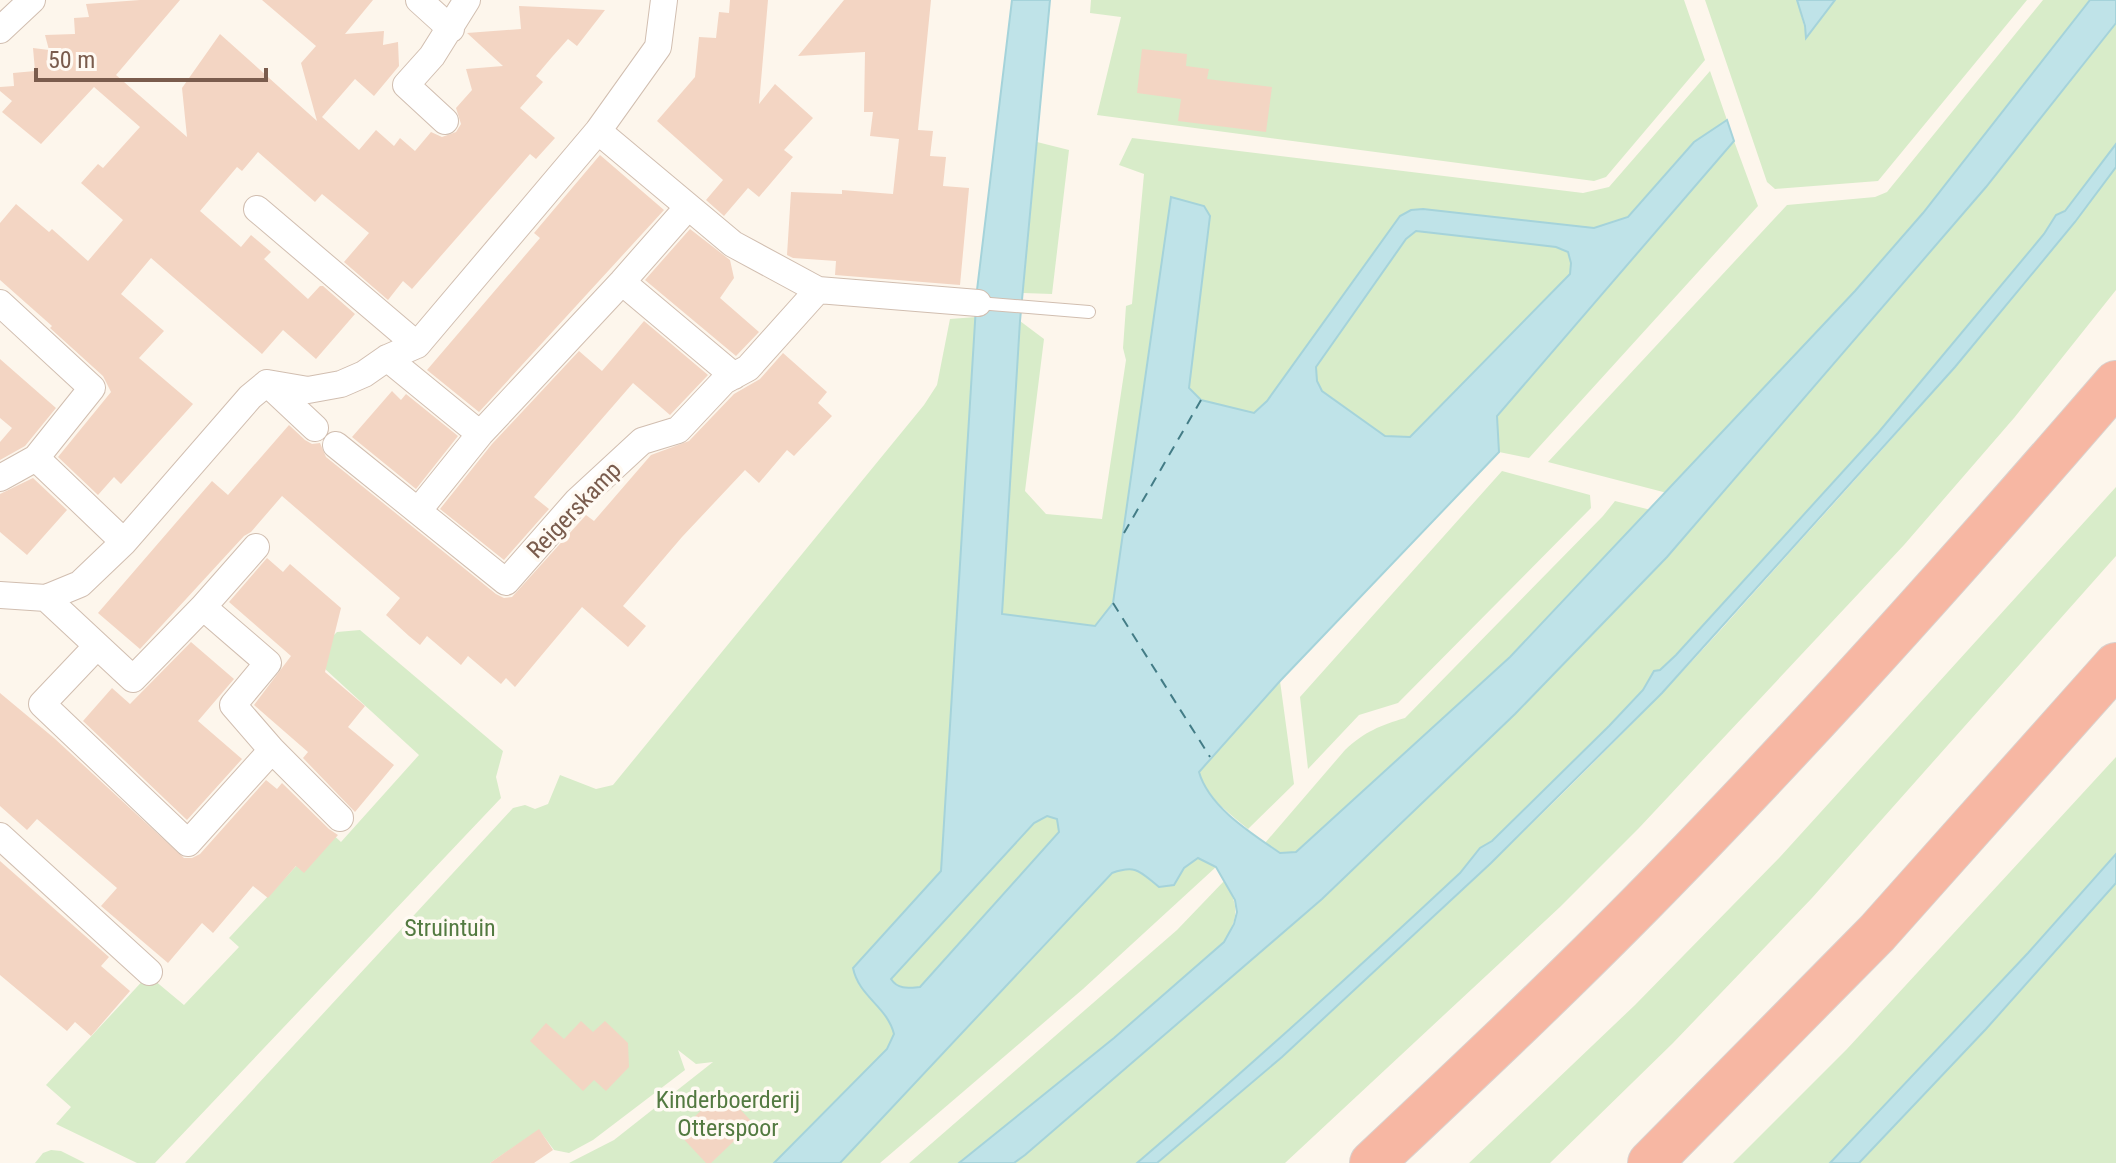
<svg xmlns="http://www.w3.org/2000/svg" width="2116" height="1163" viewBox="0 0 2116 1163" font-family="'Roboto Condensed',sans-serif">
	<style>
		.green { fill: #d8ecc9 }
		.water { fill: #bfe3e8; stroke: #a5d3da; stroke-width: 2; fill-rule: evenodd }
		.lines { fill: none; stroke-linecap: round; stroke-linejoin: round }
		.ferry { stroke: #437c86; stroke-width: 2; stroke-dasharray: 10 8; stroke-linecap: butt }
		.building { fill: #f3d5c3 }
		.lane-casing { stroke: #d1beb0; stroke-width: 14 }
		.street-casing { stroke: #d1beb0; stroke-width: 28 }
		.highway-casing { stroke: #dad1cd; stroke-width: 46 }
		.lane { stroke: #fff; stroke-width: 12 }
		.street { stroke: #fff; stroke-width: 26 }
		.highway { stroke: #f7b7a3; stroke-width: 44 }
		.labels { text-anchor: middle; stroke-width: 7; stroke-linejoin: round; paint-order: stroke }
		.street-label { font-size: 24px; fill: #7a5c4d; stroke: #fffaf3 }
		.park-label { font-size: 24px; fill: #537a41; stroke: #fffaf3 }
	</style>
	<rect width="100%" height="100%" fill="#fdf6ec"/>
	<!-- green -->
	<path class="green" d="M1091 0H1684L1705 60 1606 177 1594 181 1097 115 1121 17 1090 13Z
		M1705 0H1797L1807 37 1835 0H2027L1878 181 1775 189 1767 182Z
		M2043 0H2090L1923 213 1855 291 1667 493 1548 462 1787 205 1875 197 1887 192Z
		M2116 23V144L2065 211 2056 215 2044 234 1878 433 1676 655 1660 670 1654 671 1643 690 1609 726 1492 841 1480 849 1460 873C1354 972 1247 1069 1137 1163H1014L1322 899 1515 714 1667 557 1986 187Z
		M1710 71 1727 120 1694 142 1628 217 1607 226 1594 228 1423 209 1400 216 1267 401 1255 413 1201 400 1189 388 1210 216 1124 533 1113 603 1095 627 1001 614 1020 321 1044 339 1025 491 1046 514 1102 519 1126 360 1123 348 1126 306 1132 304 1144 174 1119 165 1132 138 1583 193 1609 187Z
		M1734 141 1758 206 1529 458 1499 452 1497 416Z
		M1037 142 1069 150 1052 294 1023 293Z
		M2116 167V290L2014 418 1904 545 1639 828 1560 907 1285 1163H1157C1332 1014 1502 859 1661 694 1713 640 1761 584 1811 529 1917 412 2021 293 2116 167Z
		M1416 231 1556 247 1568 252 1571 263 1570 275 1410 437 1385 436 1321 391 1317 381 1316 367 1406 239Z
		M976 317 941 871 853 968C859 997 887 1006 894 1034L887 1049 774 1163H569L614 1140 713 1062 696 1064 678 1050 685 1070 593 1140 569 1153 554 1150 539 1130 490 1163H185L513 808 525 805 535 809 548 804 560 775 596 789 613 785 924 405 937 385 950 319Z
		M1502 471 1590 495 1591 508 1398 703 1359 715 1308 769 1300 697Z
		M2116 487V556L1812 898 1673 1043 1550 1163H1469L1635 1005 1780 857Z
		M1615 501 1651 510 1510 657 1296 852 1280 853 1265 843 1345 750C1364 732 1381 725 1405 718L1603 516Z
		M360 630 503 751 496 777 501 798 155 1163H137L56 1124 71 1107 46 1085 148 975 184 1005 239 947 229 938 329 831 341 842 419 755 312 657 337 632Z
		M1280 681 1294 784 1248 829C1228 812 1207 798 1199 772Z
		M2116 757V854L2028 953 1830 1163H1733L1847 1049Z
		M1047 816 1057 819 1059 832 920 987C909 988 898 990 891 979L1034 823Z
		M1198 858 1216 867 1083 989 880 1163H840L1112 873 1128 867 1174 885 1184 868Z
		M1225 880C1239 908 1239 915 1224 942L1114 1038 959 1163H909L1177 930Z
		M2116 883V1163H1859L1986 1029Z
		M51 1150 61 1151 85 1163H35L43 1153Z"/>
	<!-- water -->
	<path class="water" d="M1012 0H1050L1020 321 1002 614 1095 626 1113 603 1171 197 1204 206 1210 216 1189 388 1201 400 1254 413 1267 401 1400 216 1411 210 1423 209 1594 228 1628 217 1694 142 1727 120 1734 141 1497 416 1499 452 1280 681 1199 772C1209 807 1251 833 1280 853L1296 852 1510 657 1855 291 1923 213 2090 0H2116V23L1986 187 1667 557 1515 714 1322 899 1025 1155 1014 1163H959L1114 1038 1224 942 1234 924 1237 912 1235 900 1216 867 1198 858 1184 868 1174 885 1159 887C1140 872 1137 864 1112 873L840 1163H774L887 1049 894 1034C887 1006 859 997 853 968L941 871 977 290ZM1416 231 1556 247 1568 252 1571 263 1570 274 1410 437 1385 436 1322 391 1317 381 1316 367 1406 239ZM1047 816 1057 819 1059 832 920 987C909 988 898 990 891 979L1034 823Z
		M1797 0H1835L1806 38 1805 26Z
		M2116 144V167L2075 222 1955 367 1662 693 1491 863 1282 1057 1157 1163H1137C1247 1069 1354 972 1460 873L1480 848 1492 841 1609 726 1643 690 1654 671 1660 670 1676 655 1878 433 2044 234 2056 215 2065 211Z
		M2116 854V883L1986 1029 1859 1163H1830L2028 953Z"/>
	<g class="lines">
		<!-- ferry -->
		<path class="ferry" d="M1124 533 1201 400
			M1113 603 1210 757"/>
	</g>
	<!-- building -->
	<path class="building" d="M140 0H180L116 75 187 137 182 88 220 34 317 121 301 63 316 46 262 0H373L345 34 384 31 383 45 398 42 399 66 374 96 355 79 322 117 359 150 376 130 394 146 400 138 415 151 431 132 442 137 456 132 461 124 456 108 472 90 466 69 503 66 467 33 521 29 519 6 605 10 577 46 568 39 552 57 536 76 543 82 520 108 555 138 536 159 530 154 412 289 403 281 388 300 344 262 369 233 322 194 315 202 258 152 242 171 237 167 200 211 241 247 251 235 271 252 264 259 308 299 320 286H323L355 314 316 359 283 330 262 354 151 258 121 294 164 331 139 358 193 404 121 484 114 477 98 495 58 457 111 392 103 376 50 328 52 326 0 280V223L16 204 49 232 52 229 88 261 123 220 81 183 98 164 103 168 140 127 94 87 41 144 2 112 12 101 0 91V87L14 86 13 73 35 71 33 48 49 50 45 35 75 34 74 18 89 17 86 4Z
		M730 0H768L759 104 775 84 813 118 784 150 793 157 759 197 748 188 724 216 706 200 723 180 657 121 695 77 699 37 716 38 719 12 729 13Z
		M844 0H931L918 130 933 131 930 156 946 157 943 186 969 188 960 285 835 275 836 261 793 258 787 255 791 192 842 194V190L893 194 899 139 870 136 873 112H864L865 52 798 56Z
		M1142 49 1187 54 1186 66 1209 69 1207 79 1272 87 1266 132 1178 121 1181 99 1137 93Z
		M600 155 664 210 479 412 427 370 540 238 534 233Z
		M690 229 730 260 734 278 720 298 759 332 736 356 645 280Z
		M644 321 708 375 670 415 633 383 534 497 549 509 504 560 440 509 492 444 579 351 602 371Z
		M783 353 827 392 818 403 832 416 794 456 787 450 759 483 745 470 682 537 623 606 646 626 628 647 582 607 515 687 506 678 501 684 468 656 461 665 427 636 420 645 409 636 386 615 400 598 282 496 251 532 244 536 140 649 98 613 212 481 228 495 289 425 305 440 312 444 320 443 326 457 496 594 504 598 512 597 586 515 594 521 651 455 689 441 734 394 760 379Z
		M0 359 56 408 25 446 0 460V442L12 428 0 418Z
		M392 391 401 400 406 394 458 436 416 489 352 437Z
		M33 478 67 510 27 555 0 532V494Z
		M267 558 283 572 290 564 341 608 325 672 365 706 348 727 394 765 355 812 303 758 308 752 254 705 291 656 229 602Z
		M191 642 234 679 198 721 242 759 187 820 83 721 112 688 130 704Z
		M0 693 54 738 184 858H192L200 854 266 780 277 789 282 783 329 829 338 835 304 873 296 866 268 898 253 886 213 933 202 923 168 963 101 906 117 888 37 819 27 830 0 806Z
		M0 861 109 957 101 966 130 991 91 1036 75 1022 67 1031 0 975Z
		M581 1021 593 1032 605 1021 628 1043 629 1067 606 1091 594 1080 583 1091 530 1041 546 1023 564 1039Z
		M722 1090 753 1123 711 1163H706L678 1133Z
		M539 1129 553 1150 534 1163H490Z"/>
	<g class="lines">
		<defs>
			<path id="lane" d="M978 303 1089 312"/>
			<path id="street" d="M419 0 451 29
				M0 30 32 0
				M445 121 406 85 432 56 467 0
				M598 131 733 244 818 290 978 303
				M257 209 417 345
				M622 282 734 376
				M0 303 92 388 36 458 124 542
				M387 358 480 434
				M267 383 315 428
				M336 445 506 582 577 501 642 441 678 430 724 381 748 368 818 290
				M0 478 36 458
				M418 511 480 434 622 282 688 207
				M0 595 46 598 80 584 124 542 250 397 267 383 308 390 341 384 364 374 387 358 417 345 598 131 658 47 664 0
				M46 598 133 679 203 607 268 663 233 705 272 750 340 818
				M203 607 256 547
				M97 646 42 704 188 843 272 750
				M0 836 149 972"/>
			<path id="highway" d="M1372 1163C1472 1069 1572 975 1668 876 1823 717 1971 551 2116 383
				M1650 1163 1877 933 2116 665"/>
		</defs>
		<!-- lane casing -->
		<use href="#lane" class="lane-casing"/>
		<!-- street casing -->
		<use href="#street" class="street-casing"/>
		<!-- highway casing -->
		<use href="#highway" class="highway-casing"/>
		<!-- lane -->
		<use href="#lane" class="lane"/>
		<!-- street -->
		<use href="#street" class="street"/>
		<!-- highway -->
		<use href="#highway" class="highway"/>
	</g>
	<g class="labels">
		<!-- street labels -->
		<g class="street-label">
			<text transform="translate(574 510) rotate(-46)" y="8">Reigerskamp</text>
		</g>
		<!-- park labels -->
		<g class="park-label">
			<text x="450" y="936">Struintuin</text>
			<text x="728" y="1108">Kinderboerderij<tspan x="728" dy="28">Otterspoor</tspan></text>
		</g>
	</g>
	<!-- scale -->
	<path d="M36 68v12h230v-12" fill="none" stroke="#7a5c4d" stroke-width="4"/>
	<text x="48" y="68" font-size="24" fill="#7a5c4d" stroke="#fffaf3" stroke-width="6" paint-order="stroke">50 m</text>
</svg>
